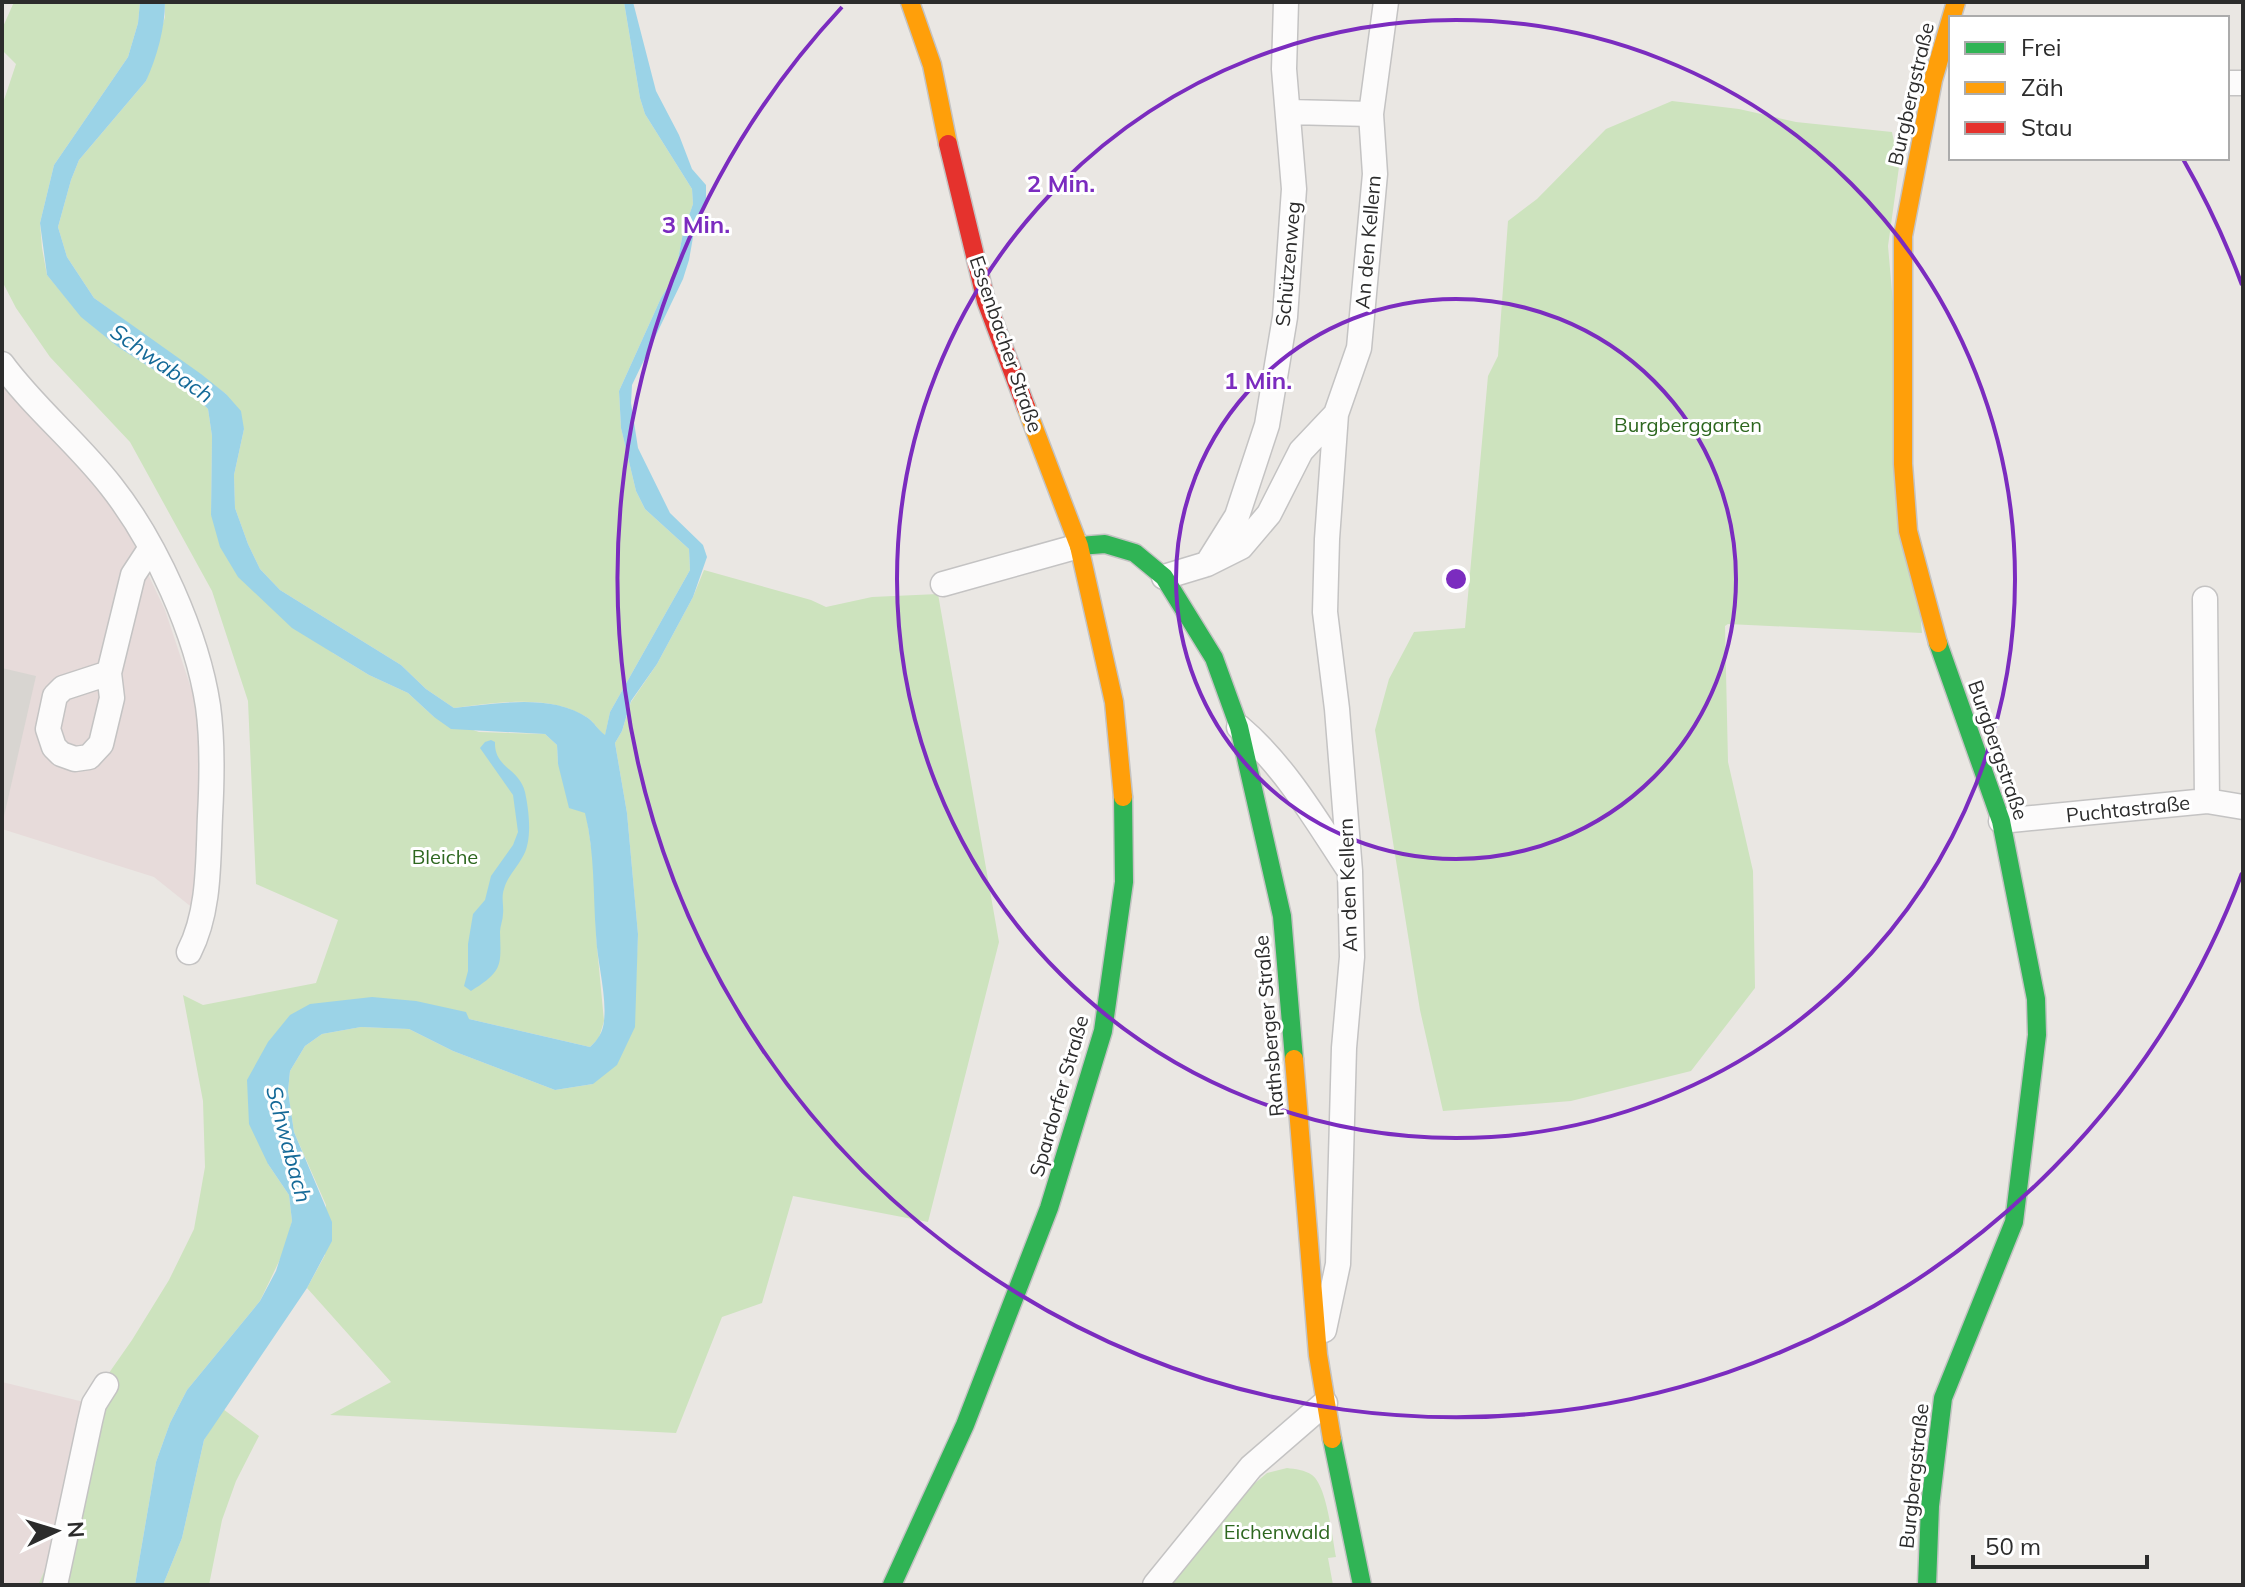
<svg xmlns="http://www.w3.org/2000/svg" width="2245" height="1587" viewBox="0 0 2245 1587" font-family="Mulish,sans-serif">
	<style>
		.medical { fill: #e7dbda }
		.green { fill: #cde3be }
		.plaza { fill: #d8d5d1 }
		.water { fill: #9bd3e7 }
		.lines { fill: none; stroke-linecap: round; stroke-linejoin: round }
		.street-casing { stroke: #c4c3c3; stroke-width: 27 }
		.fast-casing { stroke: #c4c3c3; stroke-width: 21 }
		.slow-casing { stroke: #c4c3c3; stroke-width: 21 }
		.jam-casing { stroke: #c4c3c3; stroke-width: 21 }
		.street { stroke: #fcfbfb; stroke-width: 24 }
		.fast { stroke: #30b455; stroke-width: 18 }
		.slow { stroke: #ff9f0a; stroke-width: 18 }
		.jam { stroke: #e5322d; stroke-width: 18 }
		.ring { fill: none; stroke: #7b2cbf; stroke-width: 4 }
		.labels { text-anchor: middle; stroke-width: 6; stroke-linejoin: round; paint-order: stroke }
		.street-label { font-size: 20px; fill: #2c2c2c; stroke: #fff }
		.park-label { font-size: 20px; fill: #2d671f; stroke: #fff }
		.water-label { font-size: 22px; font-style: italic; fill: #156a98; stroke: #fff }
		.centre { fill: #7b2cbf; stroke: #fff; stroke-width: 4 }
		.ring-label { font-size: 24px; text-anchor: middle; font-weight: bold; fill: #7b2cbf; stroke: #fff; stroke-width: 6; stroke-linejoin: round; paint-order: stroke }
	</style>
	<rect width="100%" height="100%" fill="#eae7e3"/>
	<!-- medical -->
	<path class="medical" d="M2 385 89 476 119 513 165 610 196 703 202 804 194 909 154 877 2 829Z
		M2 1382 88 1403 49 1561 38 1585H2Z"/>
	<!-- green -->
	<path class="green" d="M14 2H140L138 23 128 57 54 165 40 223 42 248 47 275 82 317 118 347 195 396 208 409 212 436 211 515 333 653 369 675 408 693 434 717 479 732 545 734 557 745 558 764 586 813 595 872 596 936 604 1021 599 1038 590 1047 469 1019 290 1015 268 1164 289 1195 292 1221 284 1251 260 1301 187 1390 170 1423 156 1462 135 1585H38L49 1561 88 1403 132 1340 169 1280 194 1229 205 1167 203 1101 183 995 203 1005 316 983 338 920 256 884 248 701 212 591 130 442 50 357 16 308 2 281V106L16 64 2 50V29Z
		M165 2H624L640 98 645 114 692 189 693 204 683 233 675 275 661 298 619 391 621 428 636 491 645 509 689 549 690 570 610 712 605 736C599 731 594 722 588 718 549 693 497 703 454 708L426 689 401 665 280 590 260 569 248 544 235 508 234 475 244 429 226 394 94 298 67 257 58 227 71 180 79 160 146 81 165 17Z
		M1672 101 1739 109 1796 122 1892 132 1899 167 1888 246 1922 633 1728 624 1725 626 1728 762 1753 871 1755 988 1691 1071 1571 1101 1443 1111 1420 1010 1375 730 1389 679 1414 632 1465 628 1488 376 1498 356 1508 221 1537 199 1606 129Z
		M704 570 811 600 826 607 872 597 938 594 999 942 928 1222 793 1196 762 1303 722 1317 676 1433 330 1415 391 1382 307 1288 325 1255 326 1205 294 1132 288 1091 290 1071 305 1046 322 1034 361 1027 409 1029 453 1051 555 1090 593 1084 636 977 638 934 627 813 615 743 622 731 631 702 657 664 693 597Z
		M223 1409 259 1436 236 1481 222 1520 209 1585H163L182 1538 204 1440Z
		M1287 1468C1295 1469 1305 1470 1312 1475 1327 1486 1332 1537 1336 1557L1328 1558 1333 1585H1166L1241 1495 1267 1473Z"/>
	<!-- plaza -->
	<path class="plaza" d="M2 668 36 676 2 825Z"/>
	<!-- water -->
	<path class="water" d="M140 2H165C165 28 157 57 146 81L79 160 71 180 58 227 67 257 94 298 201 374 226 394 241 411 244 429 234 475 235 508 248 544 260 569 280 590 401 665 426 689 454 708C495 704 551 693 588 718 594 722 598 730 605 735L610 712 690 570 689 549 645 509 636 491 621 428 619 391 661 298 675 275 683 233 693 204 692 189 645 114 640 98 624 2H633L656 91 679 135 692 169 706 185V203L695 226 689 260 683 279 632 385 631 403 638 448 670 513 703 545 707 557 693 597 657 664 631 701 622 731 615 743 627 813 638 934 635 1027 617 1065 593 1084 555 1090 453 1051 409 1029 361 1027 322 1034 305 1046 290 1071 288 1091 294 1132 332 1222V1241L307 1288 204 1440 182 1538 163 1585H135L156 1462 170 1423 187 1390 260 1301 276 1271 292 1221 289 1195 268 1164 249 1124 247 1080 268 1042 290 1015 310 1004 372 997 416 1001 466 1012 469 1019 590 1047C598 1040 603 1032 604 1021 607 995 597 962 596 935 593 894 595 854 585 813L569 808 558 764 557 745 545 734 451 729 434 717 408 693 369 675 292 628 238 577 220 547 211 515 212 436 208 409 195 396 118 347 81 317 47 275 40 223 54 165 128 57 138 23Z
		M491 740 495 742C494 768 519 768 525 792 529 811 533 841 522 858 516 869 507 877 504 889 501 898 504 905 503 914 503 920 500 926 500 932 501 966 503 971 471 991L464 986 468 971V944L473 914 485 900 491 876 513 845 518 832 513 795 480 748 485 742Z"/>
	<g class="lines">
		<defs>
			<path id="street" d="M2227 83H2243
				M1289 112 1371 114
				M2 364C34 408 78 443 111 486 156 543 197 634 208 706 213 742 212 780 210 816 208 861 210 911 189 952
				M1207 564 1241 547 1269 514 1301 451 1336 414
				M1164 577 1207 564 1237 516 1267 425 1285 317 1294 189 1284 69 1286 2
				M943 584 1079 546
				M2205 599 2207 801
				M109 673 63 688 55 696 48 729 54 747 61 754 75 759 89 757 101 744 112 698 109 673 133 575 150 549
				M1239 727C1285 766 1316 820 1349 870
				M2001 821 2207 801 2243 807
				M1324 1330 1338 1264 1344 1048 1352 957 1350 871 1337 709 1325 612 1327 539 1336 414 1359 348 1375 174 1371 114 1386 2
				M55 1585 90 1421 94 1404 106 1385
				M1155 1585 1251 1467 1325 1403"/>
			<path id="fast" d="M1079 546 1105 544 1135 553 1164 577 1214 658 1239 727 1282 916 1294 1059
				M1332 1439 1362 1585
				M892 1585 965 1425 1049 1208 1103 1031 1124 882 1123 797
				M1927 1585 1930 1506 1943 1398 2014 1222 2037 1035 2036 999 2001 821 1938 643"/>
			<path id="slow" d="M910 2 932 65 948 144
				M1026 407 1079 546 1114 702 1123 797
				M1938 643 1908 531 1903 464V236L1933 80 1956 2
				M1294 1059 1318 1355 1332 1439"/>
			<path id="jam" d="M948 144 986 301 1026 407"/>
		</defs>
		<!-- street casing -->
		<use href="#street" class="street-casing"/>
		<!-- fast casing -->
		<use href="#fast" class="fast-casing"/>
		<!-- slow casing -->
		<use href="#slow" class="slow-casing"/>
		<!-- jam casing -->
		<use href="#jam" class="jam-casing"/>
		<!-- street -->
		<use href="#street" class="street"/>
		<!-- fast -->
		<use href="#fast" class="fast"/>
		<!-- slow -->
		<use href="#slow" class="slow"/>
		<!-- jam -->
		<use href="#jam" class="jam"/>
	</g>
	<!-- distance rings -->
	<g class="ring">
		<circle cx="1456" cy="579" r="280"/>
		<circle cx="1456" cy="579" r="559"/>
		<path d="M2242 873A839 839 0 1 1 842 7M2183 159A839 839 0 0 1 2242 285"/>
	</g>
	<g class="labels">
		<!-- street labels -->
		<g class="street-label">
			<text transform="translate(1911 94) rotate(-77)" y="7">Burgbergstraße</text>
			<text transform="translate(1368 242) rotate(-85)" y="7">An den Kellern</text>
			<text transform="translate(1288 264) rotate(-85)" y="7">Schützenweg</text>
			<text transform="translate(1006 344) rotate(71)" y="7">Essenbacher Straße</text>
			<text transform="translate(1998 750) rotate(71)" y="7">Burgbergstraße</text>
			<text transform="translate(2128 809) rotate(-6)" y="7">Puchtastraße</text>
			<text transform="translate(1348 885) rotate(-92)" y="7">An den Kellern</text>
			<text transform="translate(1269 1026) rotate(-95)" y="7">Rathsberger Straße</text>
			<text transform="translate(1059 1096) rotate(-74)" y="7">Spardorfer Straße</text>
			<text transform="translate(1914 1476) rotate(-84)" y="7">Burgbergstraße</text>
		</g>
		<!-- park labels -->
		<g class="park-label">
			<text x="1688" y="432">Burgberggarten</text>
			<text x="445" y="864">Bleiche</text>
			<text x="1277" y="1539">Eichenwald</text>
		</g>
		<!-- water labels -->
		<g class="water-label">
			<text transform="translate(162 363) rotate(35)" y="8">Schwabach</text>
			<text transform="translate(289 1144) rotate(75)" y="8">Schwabach</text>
		</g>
	</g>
	<circle cx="1456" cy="579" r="12" class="centre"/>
	<g class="ring-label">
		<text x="1061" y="192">2 Min.</text>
		<text x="696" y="233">3 Min.</text>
		<text x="1258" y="389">1 Min.</text>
	</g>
	<!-- border -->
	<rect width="2245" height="1587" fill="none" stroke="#2c2c2c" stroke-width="8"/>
	<!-- legend -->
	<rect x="1949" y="16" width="280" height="144" fill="#ffffff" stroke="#ababab" stroke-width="2"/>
	<rect x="1965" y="42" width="40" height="12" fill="#30b455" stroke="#ababab" stroke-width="2"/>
	<text x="2021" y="56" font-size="24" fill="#2c2c2c">Frei</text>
	<rect x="1965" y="82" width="40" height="12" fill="#ff9f0a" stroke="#ababab" stroke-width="2"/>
	<text x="2021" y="96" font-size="24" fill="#2c2c2c">Zäh</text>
	<rect x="1965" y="122" width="40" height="12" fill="#e5322d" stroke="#ababab" stroke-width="2"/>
	<text x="2021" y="136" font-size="24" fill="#2c2c2c">Stau</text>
	<!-- north arrow -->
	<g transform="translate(56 1531) rotate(86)" stroke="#ffffff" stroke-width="6" paint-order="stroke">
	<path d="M0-6L14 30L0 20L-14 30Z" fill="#2c2c2c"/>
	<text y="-12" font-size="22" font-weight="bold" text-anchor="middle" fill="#2c2c2c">N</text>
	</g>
	<!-- scale -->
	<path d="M1973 1555v12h174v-12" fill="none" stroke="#2c2c2c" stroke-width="4"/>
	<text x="1985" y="1555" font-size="24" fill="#2c2c2c" stroke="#ffffff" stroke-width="6" paint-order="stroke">50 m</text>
</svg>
